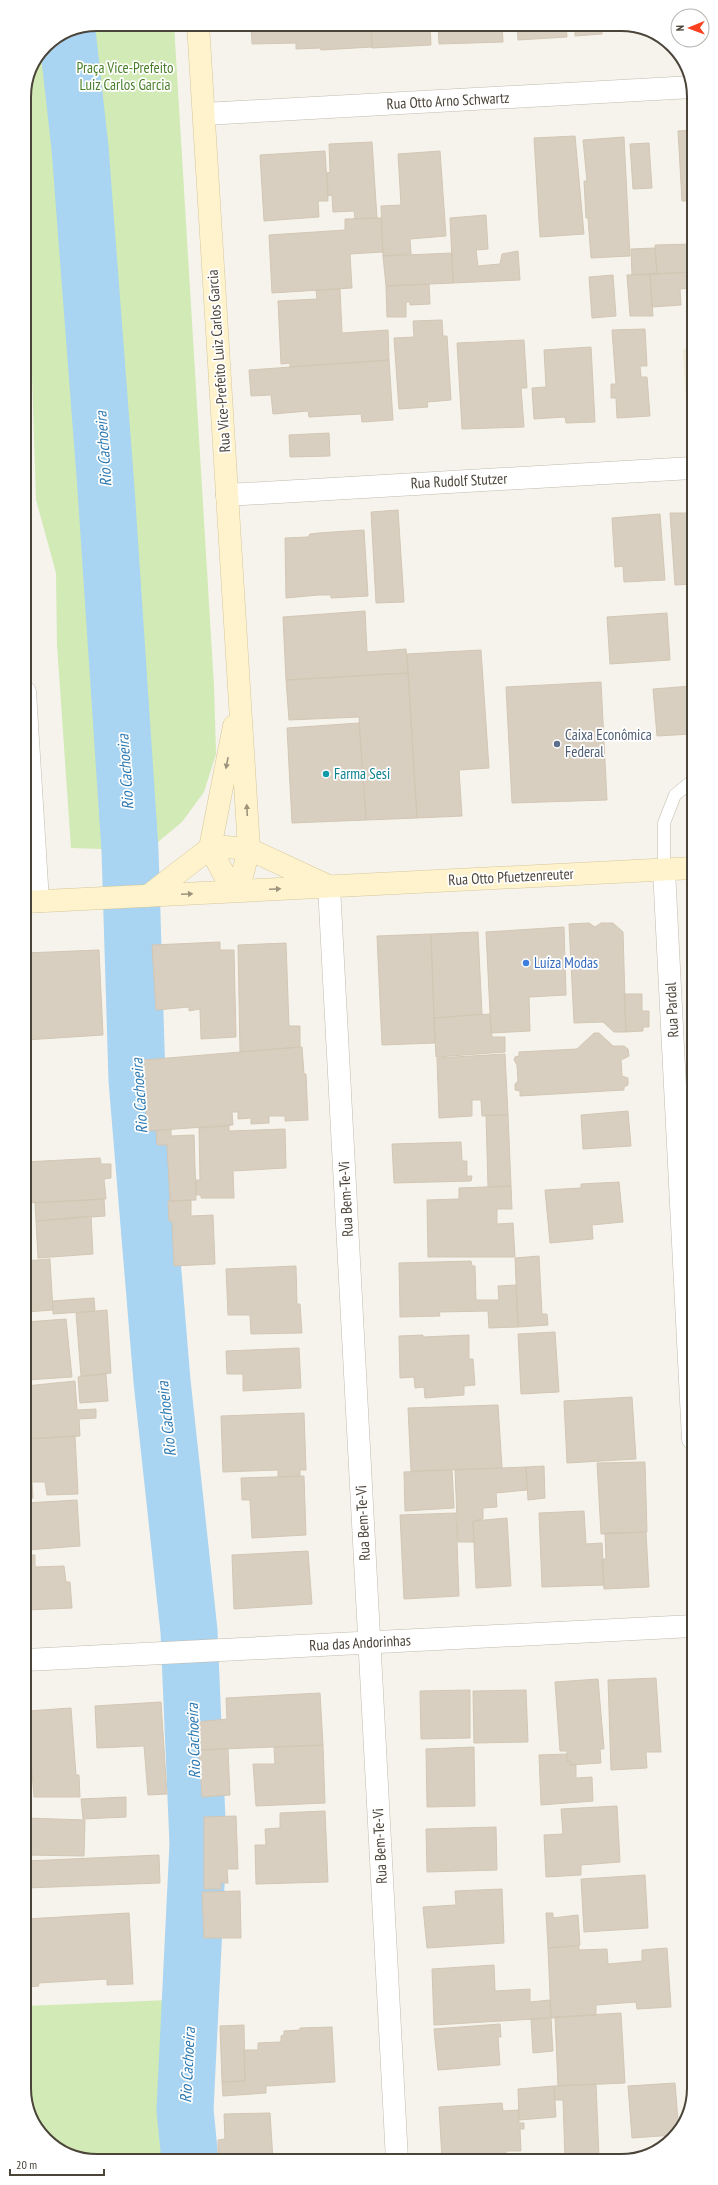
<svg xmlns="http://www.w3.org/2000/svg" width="718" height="2185" viewBox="0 0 718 2185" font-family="'PT Sans Narrow',sans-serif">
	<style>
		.education { fill: #efe8d6 }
		.green { fill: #d2eab5 }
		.parking { fill: #e5e3e0 }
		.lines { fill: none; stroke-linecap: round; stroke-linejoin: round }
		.river { stroke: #a9d4f2; stroke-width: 57 }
		.building { fill: #d8cfc1; stroke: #d3c7b4 }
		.service-casing { stroke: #c2bbae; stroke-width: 13 }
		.minor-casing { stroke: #c2bbae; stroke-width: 23 }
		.secondary-casing { stroke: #d6c79b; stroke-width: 23 }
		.service { stroke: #fff; stroke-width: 12 }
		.minor { stroke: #fff; stroke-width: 22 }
		.secondary { stroke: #fff3cd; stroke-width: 22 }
		.oneway { fill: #9c937c }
		.service-dot { fill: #5c6f8a; stroke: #fff; stroke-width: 1.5 }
		.culture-dot { fill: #0f9aa8; stroke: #fff; stroke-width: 1.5 }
		.shop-dot { fill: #3f7fe0; stroke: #fff; stroke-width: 1.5 }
		.labels { text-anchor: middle; stroke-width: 3.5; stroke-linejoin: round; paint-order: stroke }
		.park-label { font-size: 15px; fill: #4a7f2a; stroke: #fff }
		.street-label { font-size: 15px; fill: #4b4439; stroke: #fff }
		.service-label { font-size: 15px; fill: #4e5e75; stroke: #fff; text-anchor: start }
		.culture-label { font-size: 15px; fill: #0d838f; stroke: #fff; text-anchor: start }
		.shop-label { font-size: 15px; fill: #366cbe; stroke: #fff; text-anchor: start }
		.water-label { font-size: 16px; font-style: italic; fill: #2e7ab2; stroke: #fff }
		.rim { fill: none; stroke: #4b4439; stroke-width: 2 }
	</style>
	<rect width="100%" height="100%" fill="#f6f3ec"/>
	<!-- education -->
	<path class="education" d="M692 348V438L688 439 683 349Z"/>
	<!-- green -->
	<path class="green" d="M97 24H174L214 686 216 754 204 792 182 822 158 842 130 850 71 848 57 645 56 573 36 500 28 248 24 203V92L45 45 69 29Z
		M169 2000 161 2113 166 2161H92L49 2143 26 2107V2006Z"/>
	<!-- parking -->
	<path class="parking" d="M693 883V988L687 884Z"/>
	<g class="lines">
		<!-- river -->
		<path class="river" d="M67 31 80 148 106 489 130 850 137 1080 162 1381 189 1631 198 1844 185 2110 190 2160"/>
	</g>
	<!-- building -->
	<path class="building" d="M251 24H371L372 47 321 50 320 48 296 49V43L252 44Z
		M371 24H430L431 45 372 48Z
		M438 24H502L503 42 439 44Z
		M517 24H566L567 37 518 40Z
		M575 24H615V27L602 28V34L575 36Z
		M692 130V201H682L678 131Z
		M575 136 584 234 540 237 534 138Z
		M624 137 630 256 591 258 588 218H586L584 181H587L583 140Z
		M372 142 377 218 355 219 354 211 333 212 332 195 328 196 327 173 330 172 329 144Z
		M649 143 652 188 633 189 630 144Z
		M325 151 328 201H318L319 217 264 221 260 155Z
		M440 151 446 236 410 239 411 254 383 256 381 206 401 205 398 154Z
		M486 215 488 249 476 250 478 266 500 264 502 254 518 251 520 280 453 283 450 218Z
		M377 218H381L383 252 350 254 352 288 272 293 269 235 345 230V219Z
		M692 244V272L657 274 655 245Z
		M655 248 657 274 632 275 631 249Z
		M452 253 453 283 386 286 383 256Z
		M692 272V288L680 289 681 305 652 307 650 274Z
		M650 274 653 316H630L627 275Z
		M613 275 616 316 592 318 589 277Z
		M429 284 430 304 410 305V302H406V317H387L386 286Z
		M340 289 342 333 388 330 389 360 290 367V363L281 364 278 301 317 299 316 290Z
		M442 320 443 336H447L451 400 427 402 428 407 399 409 394 338 414 337 413 321Z
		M645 329 647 366H640L641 377H647L650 416 617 418 616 398H611V384H616L612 330Z
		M524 340 527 388H521L524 427 462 429 457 343Z
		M591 347 595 422 566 423 565 417 534 419 532 388 546 387 544 350Z
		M389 360 393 420 362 422 361 414 309 417 308 411 273 414 271 395 251 396 249 370Z
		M329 433 330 456 290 457 289 435Z
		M398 510 404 602 376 603 371 512Z
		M670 513H692V584L675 585Z
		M660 514 665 580 624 582 623 566 615 567 612 518Z
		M364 530 368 596 331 598V595H318L286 598 285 538 308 537 310 534 318 533Z
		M365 611 367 652 406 649 408 673 286 680 283 617Z
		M667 613 670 660 610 664 607 617Z
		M481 650 489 768 459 770 462 816 417 818 407 654Z
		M408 673 417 818 366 820 359 717 289 720 286 680Z
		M601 682 607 800 512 803 506 687Z
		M692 686V734L657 736 653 689Z
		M359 723 366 820 292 823 287 728Z
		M589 923 595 927 601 923H613L623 932 626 1032H614L603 1022 574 1023 569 924Z
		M564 927 566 995 529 997 530 1031 491 1033 486 932Z
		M478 932 482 1014 434 1018 431 934Z
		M431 934 435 1043 382 1045 377 936Z
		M220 942V950H234L236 1037 201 1039 200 1009 189 1011V1007L156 1010 152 945Z
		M286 943 289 1026H300V1047L240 1052 238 945Z
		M99 950 103 1035 25 1040V953Z
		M624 994H642V1011H649V1027H643V1031L626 1032Z
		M490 1014 492 1037H505V1052L436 1057 434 1018Z
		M594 1033H599L613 1046H624L628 1049 629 1056 621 1060 622 1076 628 1078V1085L624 1087V1090L520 1096V1091L515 1090V1084L518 1081 517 1065 514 1060 515 1057 519 1056V1052L577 1049Z
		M300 1047H302L304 1074H306L308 1120 285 1121V1116H269V1123L251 1124V1118L238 1119V1112H232L233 1125 147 1131 144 1060Z
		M505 1054 508 1115 482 1116 481 1100H472V1116L439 1118 437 1058Z
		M628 1111 631 1146 583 1149 581 1115Z
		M486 1115H508L511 1186 488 1187Z
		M229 1126V1131L285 1129 286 1168 233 1171 234 1198H201V1195H196V1180H200L199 1128Z
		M171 1129V1136L194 1135 196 1200 170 1201 167 1145H157L156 1131Z
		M461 1142 462 1161H467V1176H472L471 1181 394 1183 392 1144Z
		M100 1158 101 1164H111V1178L104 1179 106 1199 25 1203V1162Z
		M619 1182 623 1222 592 1225 593 1239 550 1243 545 1190 581 1188V1184Z
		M511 1186 512 1209H497V1224L513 1223 515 1257H428L427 1200 459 1199V1188Z
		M104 1199 105 1216 36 1221 35 1203Z
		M191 1200V1216L213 1215 215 1264 174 1266 172 1221H169L168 1201Z
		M91 1216 93 1254 38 1258 36 1221Z
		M25 1226H28L30 1255H25Z
		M539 1256 542 1314H547L548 1325 518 1327 515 1258Z
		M50 1259 53 1310 26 1312 25 1261Z
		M471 1261 472 1266H475L476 1300H499L498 1286 516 1285 518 1327 489 1328 488 1311 439 1312 440 1316 400 1317 399 1263Z
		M296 1266 297 1304H300L302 1333 251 1334 250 1315H228L226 1269Z
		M94 1298 95 1311 53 1314V1301Z
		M107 1310 111 1373 81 1376 76 1313Z
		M66 1319 72 1377 26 1380V1322Z
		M555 1332 559 1392 521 1394 518 1334Z
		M423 1335V1337L469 1335V1359H473L475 1385 464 1386V1395L425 1398 424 1387 415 1388 414 1377 400 1378 399 1336Z
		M299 1348 301 1388 243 1391V1374H227L226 1351Z
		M106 1374 108 1401 80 1403 78 1377Z
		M75 1381 77 1410 96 1409V1418L79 1419 80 1436 26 1439V1386Z
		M632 1397 636 1459 567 1463 564 1401Z
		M498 1405 502 1468 411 1471 408 1408Z
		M304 1413 306 1470H300V1476L278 1477V1470L223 1472 221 1416Z
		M75 1436 78 1494 47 1495 45 1482H32L33 1498 26 1499V1439Z
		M645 1462 647 1532 601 1534 597 1463Z
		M544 1466 545 1498 528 1500 526 1467Z
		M526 1467 527 1490 496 1493 497 1507 483 1508V1519L473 1521 474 1542H458L455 1470Z
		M452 1470 454 1508 405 1511 404 1472Z
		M304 1476 306 1535 252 1538 250 1500H242L241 1478Z
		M77 1500 80 1546 26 1550V1503Z
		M584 1511 586 1544 602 1543 604 1585 542 1587 539 1513Z
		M456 1513 459 1596 404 1599 400 1515Z
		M507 1518 511 1586 476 1588 473 1521Z
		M646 1532 649 1587 604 1589 602 1559H606L605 1533Z
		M308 1551 312 1604 234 1609 232 1555Z
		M26 1555H35V1567L64 1566 66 1582H70L72 1608 26 1610Z
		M656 1678 661 1752H646L647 1768 611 1770 608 1680Z
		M598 1679 604 1749H600L601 1763 570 1765V1761H567V1751H560L555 1682Z
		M470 1690V1738L421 1739 420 1691Z
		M526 1690 528 1742 474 1743 473 1691Z
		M320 1693 323 1745 199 1750 197 1722 227 1719 226 1698Z
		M161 1702 167 1794 148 1795 144 1746 97 1748 95 1706Z
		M71 1708 76 1775H79L80 1797H34L27 1711Z
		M323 1745 325 1803 256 1806 253 1764H275L274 1747Z
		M474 1747 475 1806 427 1807 426 1749Z
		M228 1749 230 1795 202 1797 199 1750Z
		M567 1754V1761H570V1765L576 1764V1778L592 1777 593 1801 541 1805 539 1755Z
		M126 1797V1817L83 1819 81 1799Z
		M617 1806 620 1862 581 1865V1875L546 1877 544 1835 563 1834 561 1809Z
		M325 1811 328 1882 256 1884 255 1845H266L265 1829 280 1828V1813Z
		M236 1816 238 1869H227L228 1883H221V1889H204V1817Z
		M26 1818 85 1820 84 1856 26 1855Z
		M496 1827 497 1870 427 1872 426 1829Z
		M159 1855 160 1883 26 1888V1861Z
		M645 1875 648 1928 584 1932 581 1879Z
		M502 1889 504 1943 427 1948 423 1907 456 1905 455 1891Z
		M240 1891 241 1938H204L202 1892Z
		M129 1913 133 1984 107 1985V1979L38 1983 39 1986 26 1987V1919Z
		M546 1913H553V1918L578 1915 580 1945 548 1948Z
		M579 1946V1950L607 1949 608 1964 642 1961V1950L667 1948 671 2007 637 2009 636 2002 596 2005V2015L551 2018 548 1948Z
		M494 1965 495 1991 530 1989V2002L550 2000 551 2018 434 2025 432 1969Z
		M621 2013 625 2083 558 2086 555 2017Z
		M551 2018 553 2051 533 2053 531 2019Z
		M500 2024 501 2037H498L500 2065 438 2070 434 2029Z
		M244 2025 245 2081 222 2082 220 2026Z
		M332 2027 335 2082 266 2086V2093L223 2096 222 2082 245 2081 244 2050H258V2043L281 2042V2036L284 2035V2031L300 2030V2028Z
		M675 2083 679 2133 675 2135 632 2138 628 2086Z
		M596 2084 599 2158 565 2159 563 2100H555L554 2086Z
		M554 2086 556 2117 519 2120 518 2089Z
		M502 2103 503 2111 518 2110 519 2123H524V2129H520L521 2151H506V2159H442L439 2107Z
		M270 2113 273 2160H218V2140L225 2139 224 2114Z"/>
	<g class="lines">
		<defs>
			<path id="service" d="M664 870V823L675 795 692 781"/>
			<path id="minor" d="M204 114 692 87
				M227 495 692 468
				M25 692 38 901
				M664 870 693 1439
				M329 886 397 2160
				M26 1660 693 1626"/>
			<path id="secondary" d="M198 24 249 849 241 880 236 891
				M210 848 234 726
				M210 848 226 878 236 891
				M148 896 210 848 225 847 249 849 326 885
				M25 902 693 868"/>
		</defs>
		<!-- service casing -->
		<use href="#service" class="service-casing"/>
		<!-- minor casing -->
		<use href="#minor" class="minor-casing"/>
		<!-- secondary casing -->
		<use href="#secondary" class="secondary-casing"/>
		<!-- service -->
		<use href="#service" class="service"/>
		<!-- minor -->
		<use href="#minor" class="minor"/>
		<!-- secondary -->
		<use href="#secondary" class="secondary"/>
	</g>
	<!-- one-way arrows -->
	<defs><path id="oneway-solid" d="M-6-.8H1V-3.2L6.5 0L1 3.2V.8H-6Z"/></defs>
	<g class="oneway">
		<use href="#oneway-solid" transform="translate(227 763) rotate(101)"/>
		<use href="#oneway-solid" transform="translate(247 810) rotate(-93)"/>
		<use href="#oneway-solid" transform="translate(275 889) rotate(-3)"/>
		<use href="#oneway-solid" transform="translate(187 894) rotate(-3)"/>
	</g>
	<!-- markers -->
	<circle class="service-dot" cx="557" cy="744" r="4"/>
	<circle class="culture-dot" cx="326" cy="774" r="4"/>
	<circle class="shop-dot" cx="526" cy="963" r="4"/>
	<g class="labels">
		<!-- park labels -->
		<g class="park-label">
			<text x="125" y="73">Praça Vice-Prefeito<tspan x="125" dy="17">Luiz Carlos Garcia</tspan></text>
		</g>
		<!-- street labels -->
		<g class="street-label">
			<text transform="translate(448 101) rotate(-3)" y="5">Rua Otto Arno Schwartz</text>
			<text transform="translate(219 361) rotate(-94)" y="5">Rua Vice-Prefeito Luiz Carlos Garcia</text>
			<text transform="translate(459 481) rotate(-3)" y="5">Rua Rudolf Stutzer</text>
			<text transform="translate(511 877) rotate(-3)" y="5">Rua Otto Pfuetzenreuter</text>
			<text transform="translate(672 1010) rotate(-93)" y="5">Rua Pardal</text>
			<text transform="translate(346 1199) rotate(-93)" y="5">Rua Bem-Te-Vi</text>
			<text transform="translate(363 1523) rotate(-93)" y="5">Rua Bem-Te-Vi</text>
			<text transform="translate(360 1643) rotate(-3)" y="5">Rua das Andorinhas</text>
			<text transform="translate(380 1846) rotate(-93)" y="5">Rua Bem-Te-Vi</text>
		</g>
		<!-- service labels -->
		<g class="service-label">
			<text x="565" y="740">Caixa Econômica<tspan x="565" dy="17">Federal</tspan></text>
		</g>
		<!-- culture labels -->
		<g class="culture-label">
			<text x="334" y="779">Farma Sesi</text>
		</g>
		<!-- shop labels -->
		<g class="shop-label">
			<text x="534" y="968">Luíza Modas</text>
		</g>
		<!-- water labels -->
		<g class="water-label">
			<text transform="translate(103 449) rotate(-94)" y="6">Rio Cachoeira</text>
			<text transform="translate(125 772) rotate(-94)" y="6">Rio Cachoeira</text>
			<text transform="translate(139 1096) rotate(-94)" y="6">Rio Cachoeira</text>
			<text transform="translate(166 1419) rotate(-96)" y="6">Rio Cachoeira</text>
			<text transform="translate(193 1741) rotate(-92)" y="6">Rio Cachoeira</text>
			<text transform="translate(187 2065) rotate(-87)" y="6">Rio Cachoeira</text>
		</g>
	</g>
	<!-- crop -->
	<path d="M0 0H718V2185H0ZM97 31H621A66 66 0 0 1 687 97V2088A66 66 0 0 1 621 2154H97A66 66 0 0 1 31 2088V97A66 66 0 0 1 97 31Z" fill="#fff" fill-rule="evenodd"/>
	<path class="rim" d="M97 31H621A66 66 0 0 1 687 97V2088A66 66 0 0 1 621 2154H97A66 66 0 0 1 31 2088V97A66 66 0 0 1 97 31Z"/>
	<!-- north arrow -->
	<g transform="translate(690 28) rotate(269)"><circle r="19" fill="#ffffff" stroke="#b7b4b0"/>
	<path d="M0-3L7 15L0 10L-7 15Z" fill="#fc3f1d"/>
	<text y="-6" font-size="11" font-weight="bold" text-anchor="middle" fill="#4b4439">N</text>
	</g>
	<!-- scale -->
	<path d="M10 2169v6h94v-6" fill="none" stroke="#4b4439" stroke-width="2"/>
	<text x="16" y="2169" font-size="12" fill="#4b4439" stroke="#ffffff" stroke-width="3" paint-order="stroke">20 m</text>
</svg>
